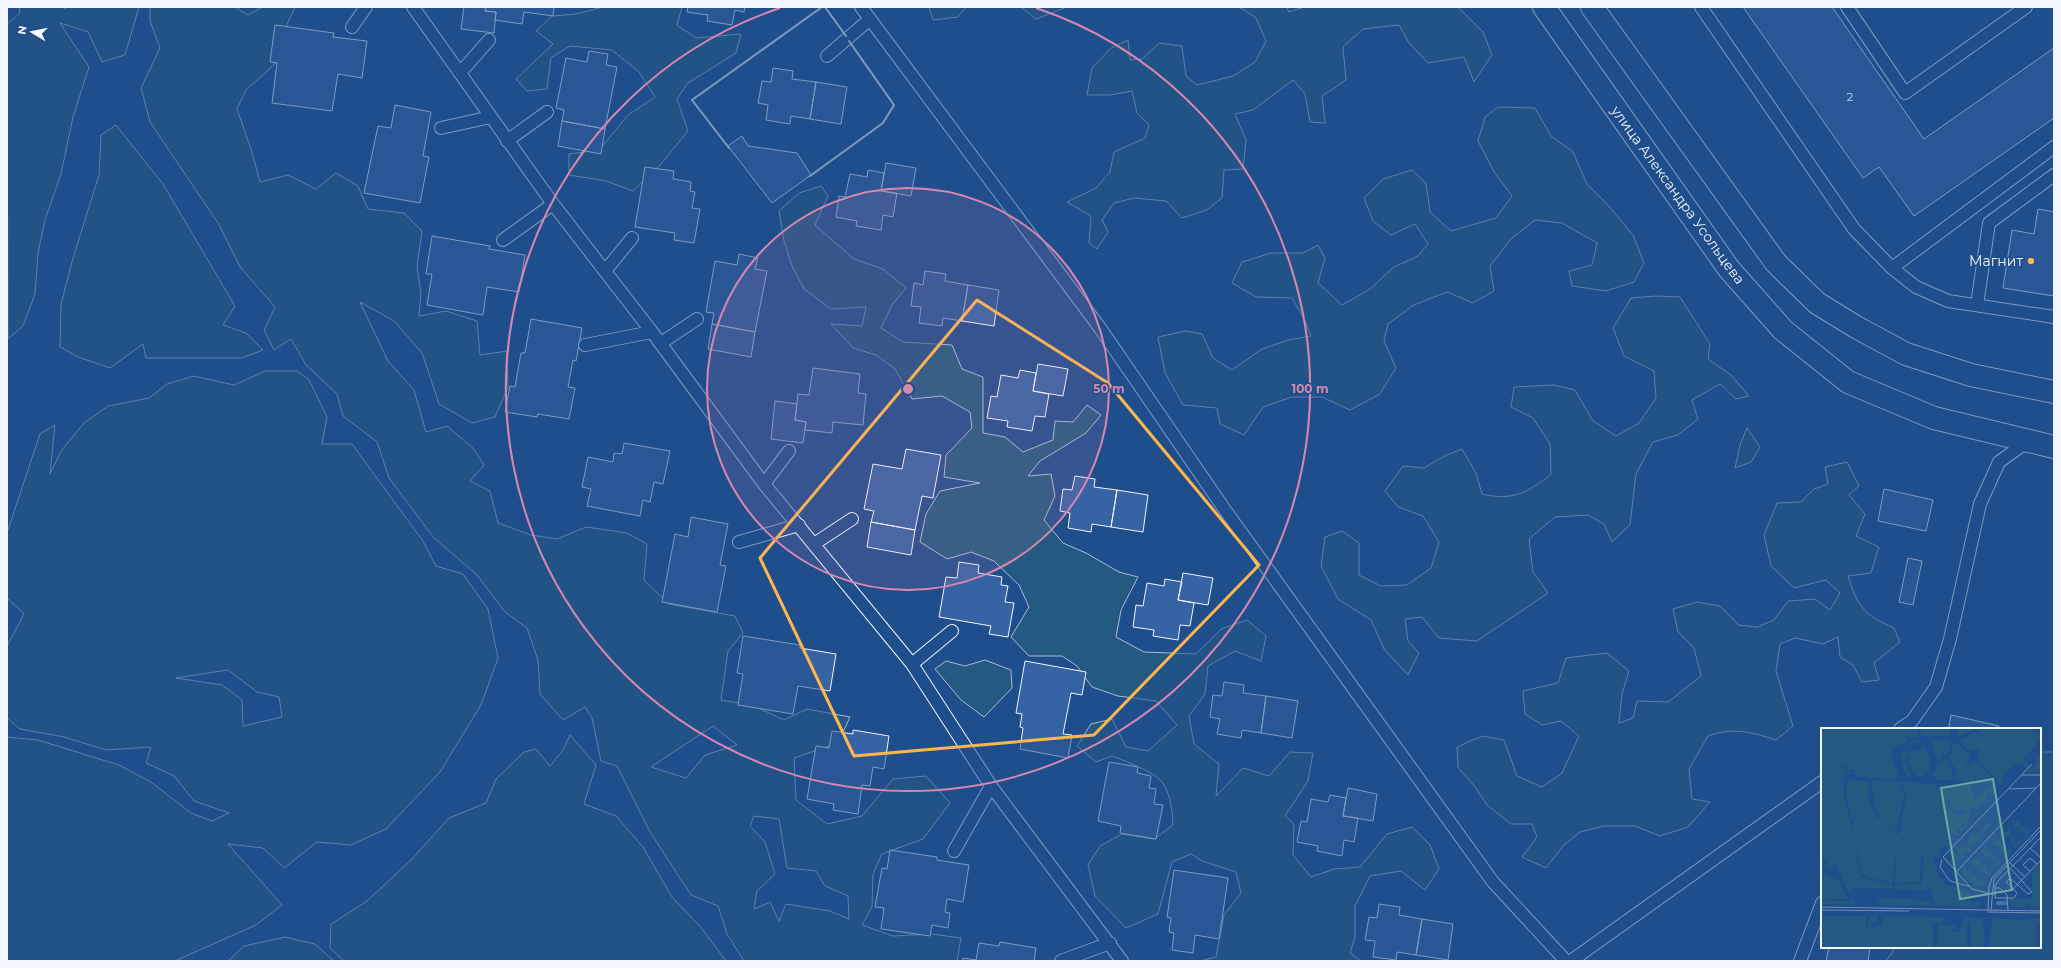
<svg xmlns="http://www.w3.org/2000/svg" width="2061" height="968" viewBox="0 0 2061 968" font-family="Montserrat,sans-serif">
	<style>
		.green { fill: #245a82; stroke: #a8bbd7; fill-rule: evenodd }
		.building { fill: #3563a3; stroke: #f2f6ff }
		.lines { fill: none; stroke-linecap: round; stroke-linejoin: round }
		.service-casing { stroke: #f2f6ff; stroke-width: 14 }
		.minor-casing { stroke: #f2f6ff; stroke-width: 24 }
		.service { stroke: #1f4e8c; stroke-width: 12 }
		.minor { stroke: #1f4e8c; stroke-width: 22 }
		.wall { stroke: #f2f6ff; stroke-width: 2 }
		.marked { fill: none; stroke: #ffb74d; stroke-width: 3; stroke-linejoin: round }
		.ring { fill: none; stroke: #da87ad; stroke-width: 2 }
		.poi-dot { fill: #ffb74d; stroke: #1f4e8c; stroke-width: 1.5 }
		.labels { text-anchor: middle; stroke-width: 3; stroke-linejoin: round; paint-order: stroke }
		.number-label { font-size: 12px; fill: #c3d1e8 }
		.street-label { font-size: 14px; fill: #f2f6ff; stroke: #1f4e8c }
		.poi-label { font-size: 14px; fill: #f2f6ff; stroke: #1f4e8c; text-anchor: end }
		.inset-road { fill: none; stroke: #7391ba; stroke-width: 1 }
		.view { fill: #6aa9a8; fill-opacity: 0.15; stroke: #6aa9a8; stroke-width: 2 }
		.inset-edge { fill: none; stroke: #f2f6ff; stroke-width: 2 }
		.centre { fill: #da87ad; stroke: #1f4e8c; stroke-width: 2 }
		.ring-label { font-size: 12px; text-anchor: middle; font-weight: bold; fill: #da87ad; stroke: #1f4e8c; stroke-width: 3; stroke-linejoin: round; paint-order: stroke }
	</style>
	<rect width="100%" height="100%" fill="#1f4e8c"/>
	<!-- green -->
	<path class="green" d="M20 7H62L65 9V7H139L125 55 102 62 88 32 60 23 89 67 73 117 61 174 45 220 38 253 35 294 23 326 8 339 7 24 19 14Z
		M150 7H235L248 15 262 7H295L283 33 274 65 246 90 237 109 252 152 260 182 288 175 316 189 336 173 358 186 368 209 404 213 422 231 417 267 421 293 419 316 446 311 477 321 480 355 507 351 508 387 495 417 472 423 439 404 422 353 394 321 360 302 388 361 414 390 426 432 447 426 473 448 484 465 470 481 490 491 498 523 531 535 557 539 586 527 627 533 647 544 644 580 669 604 735 616 743 633 728 651 721 700 752 705 784 720 807 709 850 717 838 743 794 758 796 800 827 824 862 816 893 779 926 776 950 803 923 839 882 854 873 874 872 907 862 925 893 936 932 934 961 938 957 961H744L727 934 718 906 691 895 650 832 617 766 601 761 592 718 585 707 563 720 540 694 538 660 527 628 505 612 477 575 434 538 389 478 377 442 343 416 337 394 306 365 291 339 274 350 264 330 275 307 240 267 218 223 150 122 141 88 160 48 150 21ZM713 726 737 745 705 755 686 778 651 767ZM754 816 779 819 787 868 816 871 825 886 848 896 849 919 830 911 786 904 779 921 770 902 754 909 757 891 775 874 765 842 750 826Z
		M603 7H682L677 25 696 38 741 34 736 53 688 83 677 99 688 131 661 164 633 191 606 181 569 175V154L599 150 628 115 655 97 639 72 612 50 570 46 551 58 547 89 527 91 516 79 553 44 536 31 552 16 576 14Z
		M929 7H966L958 17 933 20Z
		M1021 7H1067L1036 19Z
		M1239 7H1287L1289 12 1304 7H1458L1483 32 1492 55 1474 82 1464 57 1428 63 1409 43 1399 25 1363 29 1343 47 1346 80 1322 96 1325 123 1310 122 1305 94 1293 80 1253 110 1235 114 1246 140 1243 169 1224 170 1222 198 1207 210 1182 218 1166 201 1134 198 1114 203 1102 220 1108 232 1097 249 1089 243 1091 216 1067 202 1096 188 1110 172 1114 152 1145 138 1149 125 1137 113 1132 91 1110 95H1087L1092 68 1111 48 1128 40 1130 60 1142 59 1159 43 1182 46 1186 76 1197 85 1233 76 1255 62 1266 41 1256 18Z
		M1498 107 1535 108 1551 136 1573 152 1587 184 1608 205 1633 235 1644 263 1634 282 1606 291 1572 286 1569 271 1592 265 1597 243 1562 223 1535 220 1511 239 1490 266 1494 291 1473 303 1447 292 1414 305 1388 324 1384 341 1396 368 1380 394 1350 410 1322 397H1292L1263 407 1244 435 1220 424 1217 408 1183 405 1165 373 1158 337 1185 331 1202 334 1213 358 1232 370 1262 349 1288 340 1311 336 1304 319 1292 298 1256 297 1232 283 1242 262 1271 253H1303L1318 245 1325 258 1318 283 1342 305 1370 289 1394 267 1418 256 1428 244 1415 224 1391 235 1373 221 1364 198 1383 179 1412 170 1426 183 1430 212 1451 231 1496 218 1512 196 1494 172 1478 141 1485 117Z
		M116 125 163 184 235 306 223 325 246 333 263 350 242 358H146L143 344 110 368 78 357 60 347 61 304 73 258 99 175 101 135Z
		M821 186 828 196 815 225 854 259 883 269 906 288 892 305 881 328 903 342 952 345 962 369 983 377V433L1005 437 1023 452 1053 440 1055 421 1073 422 1087 405 1101 415 1086 433 1040 461 1028 476 1051 474 1055 496 1044 520 1063 543 1086 553 1119 572 1138 577 1121 610 1116 637 1144 652 1196 654 1221 629 1247 620 1266 636 1261 661 1235 651 1208 666 1205 694 1189 716 1194 744 1219 764 1216 796 1243 768 1269 776 1290 752 1313 753 1308 781 1285 816 1294 824 1293 855 1311 877 1334 869 1360 867 1387 834 1412 827 1430 845 1439 869 1425 890 1401 871 1370 876 1355 906V937L1350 953 1361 961H1200L1216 957 1224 915 1241 893 1236 872 1202 861 1191 854 1172 862 1158 914 1126 928 1095 896 1088 865 1100 846 1122 834 1154 839 1173 825C1172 810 1171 795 1162 782 1156 773 1123 760 1112 756L1096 762 1077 746 1091 724 1112 719 1126 747 1148 751 1177 725 1156 701 1118 696 1092 687 1077 666 1062 656H1029L1011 637 1029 607 1019 585 994 561 971 552 947 559 920 542 926 514 940 491 980 483 944 477 946 455 972 428 970 412 942 396 912 399 895 369 876 355 853 348 831 324 862 326 866 307 831 309 804 289 792 266 784 241 779 211 799 193Z
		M1656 296 1680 297 1710 344 1708 359 1731 375 1749 396 1736 399 1720 384 1692 400 1698 419 1678 435 1653 442 1636 474 1630 525 1612 542 1604 524 1588 515 1555 517 1529 539 1533 572 1548 593 1477 641 1439 638 1422 617 1405 619 1408 641 1419 653 1408 675 1384 649 1371 620 1338 599 1321 566 1325 537 1342 531 1359 543V575L1381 586 1407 585 1431 568 1439 542 1423 516 1398 507 1385 491 1403 466 1424 468 1446 455 1462 449 1476 473 1482 494C1512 501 1528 493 1551 474L1550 444 1533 418 1511 407 1514 387 1553 385 1575 390 1593 421 1616 436 1639 423 1656 398 1654 371 1624 356 1613 328 1631 298Z
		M265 371H297L309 380 327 417 322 444H352L423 541 436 566 463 574 488 609 498 658 481 705 440 772 386 829 351 845 317 842 284 868 263 848 228 844 282 905 256 925 175 961H7V737L38 740 119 765 151 782 191 813 212 821 229 813 194 801 174 776 146 763 151 747 106 750 64 737 20 729 7 718V646L24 614 7 598V533L40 434 55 425 50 474 61 451 84 423 108 406 149 398 167 384 194 376 234 385ZM228 670 257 692 279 697 282 717 243 726 242 700 222 685 176 678Z
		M1747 428 1760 447 1751 462 1735 468 1740 445Z
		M1847 462 1859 486 1849 495 1865 514 1856 536 1879 547 1871 573 1848 576C1858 607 1864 615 1894 628L1900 642 1874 663 1879 680 1862 682 1853 665 1840 657 1838 637 1823 644 1795 638 1780 644 1776 671 1793 726 1776 740C1751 732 1733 727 1708 736L1689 769 1692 799 1710 802 1688 827 1660 836 1635 826H1604L1580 832 1564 845 1546 868 1522 857 1537 837 1532 824H1511L1487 805 1473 784 1458 768 1457 747 1482 736 1504 740 1517 776 1542 787 1562 773 1579 736 1561 721 1542 725 1525 714 1523 691 1558 683 1566 658 1607 653 1629 671 1622 694 1619 723 1633 718 1637 701 1668 702 1701 676 1694 648 1678 632 1673 609 1697 602 1720 606 1739 625 1757 627 1774 620 1788 601 1815 599 1830 610 1840 593 1826 580 1794 588 1771 566 1764 535 1777 503 1801 502 1814 489 1828 484 1825 467Z
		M985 660 1011 670 1012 688 984 717 961 700 935 669 946 661 965 666Z
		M570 735 596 765 584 804 616 816 643 847 672 897 700 926 726 961H344L330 948 331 924 367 901 411 860 449 818 486 803 496 779 524 752 536 749 550 766 563 750Z
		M2040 752H2054V961H1886L1896 947H2040Z
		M285 937 315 944 334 961H228L244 946Z"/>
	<!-- building -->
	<path class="building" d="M464 7H486L485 11 496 12 494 33 461 29Z
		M486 7H554L553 16 524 12 522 24 495 20 496 12 485 11Z
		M688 7H745L744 12 735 10 732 25 707 21 708 15 687 12Z
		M1743 7H1832L1924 139 2054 48V118L1914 216 1879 167 1863 178Z
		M275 25 334 33 333 37 367 41 362 78 338 74 332 111 272 103 277 63 270 62Z
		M589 51 608 54 606 65 617 67 605 129 562 121 564 110 556 108 566 58 587 62Z
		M773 68 793 71 792 79 816 82 810 119 791 116 790 124 766 120 768 105 758 103 762 81 771 82Z
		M816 82 847 87 841 124 810 119Z
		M395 105 431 112 423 156 429 157 420 203 364 193 378 126 391 128Z
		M562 121 605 129 601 154 558 146Z
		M742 136 748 146 797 153 811 175 772 203 728 146Z
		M886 163 916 168 911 196 881 191Z
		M645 167 674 171 673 179 691 182 690 191 695 192 692 208 700 209 694 243 674 240 675 233 635 227Z
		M868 170 884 173 881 191 897 193 893 217 883 215 881 230 856 226 857 221 836 217 839 196 845 197 850 174 867 177Z
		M2038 209 2054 212V296L2003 288 2012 230 2034 234Z
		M432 236 490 246 489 249 525 255 519 292 487 287 483 315 427 305 432 274H426Z
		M739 254 758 258 755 269 767 271 755 332 712 324 714 313 706 312 715 261 737 265Z
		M925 271 946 274 945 281 968 285 962 321 943 318 942 326 919 323 921 307 911 306 914 283 923 285Z
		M968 285 999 290 994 326 962 321Z
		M531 319 582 328 576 361 573 360 568 387 575 388 569 419 538 414 537 417 505 412 510 386 515 387 521 353H525Z
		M712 324 755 332 751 357 708 349Z
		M1038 364 1068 369 1063 396 1033 391Z
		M813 368 860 374 858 393 866 394 863 425 833 422 832 433 805 430 806 422 795 420 798 394 809 395Z
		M1020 370 1036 373 1033 391 1049 394 1045 417 1035 416 1032 431 1007 427 1008 421 987 418 991 396 997 397 1001 375 1018 378Z
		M775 401 797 404 795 420 806 422 803 443 771 439Z
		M624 443 670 451 663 484 654 482 650 502 643 500 640 516 587 506 591 489 582 487 588 457 613 462 614 453 622 454Z
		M906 449 941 455 933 498 922 496 915 530 871 522 874 511 864 509 873 464 902 469Z
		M1075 476 1095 479 1094 487 1117 490 1111 527 1092 524 1091 532 1068 528 1070 513 1060 511 1063 489 1072 490Z
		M1884 489 1933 500 1926 531 1878 521Z
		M1117 490 1148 495 1143 532 1111 527Z
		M691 517 728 524 720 565 726 566 717 612 662 602 675 534 688 537Z
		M871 522 915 530 911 555 867 547Z
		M1908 558 1922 561 1913 605 1899 602Z
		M959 562 979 565 978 573 1002 577 1001 585 1008 586 1005 602 1014 603 1008 637 989 634 991 626 939 617 946 577 957 578Z
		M1183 573 1213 578 1208 605 1178 600Z
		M1165 579 1182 582 1178 600 1194 603 1190 626 1180 625 1178 640 1153 636 1154 630 1133 627 1136 605 1143 606 1147 583 1164 586Z
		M743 636 800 645V648L836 654 830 691 798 686 793 714 738 705 743 674 737 673Z
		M1025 661 1086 672 1082 695 1071 693 1063 734 1072 735 1068 758 1020 749 1023 728 1020 727 1022 714 1016 713Z
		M1224 682 1244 685 1243 693 1266 696 1261 733 1242 730 1241 738 1217 734 1220 719 1210 717 1213 695 1222 696Z
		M1266 696 1298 701 1292 738 1261 733Z
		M1951 715 1999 726 1998 729H1960L1949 727Z
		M853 730 889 736 884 769 873 767 870 786 862 785 858 814 833 810 834 804 807 799 816 746 829 748 832 731 853 734Z
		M1109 762 1138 767 1137 773 1151 776 1149 788 1156 789 1154 804 1163 805 1156 839 1120 833 1121 826 1098 821Z
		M1348 788 1377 794 1373 821 1343 816Z
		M1330 795 1346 798 1343 816 1358 818 1354 842 1344 840 1342 856 1317 851 1318 846 1297 842 1301 821 1307 822 1311 799 1328 802Z
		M890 850 937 857V860L969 865 963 902 947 899 945 912 950 913 948 928 932 925 930 936 881 929 884 908 875 907 882 868 887 869Z
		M1174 870 1228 878 1219 939 1195 935 1193 953 1172 950 1174 933 1169 932 1171 918 1167 917Z
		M1379 904 1400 907 1399 915 1422 919 1416 955 1397 952 1396 960 1373 957 1375 941 1365 940 1369 917 1377 918Z
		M1422 919 1453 924 1448 960 1416 955Z
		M1000 942 1036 948 1034 961H963V958L976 960 979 943 999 946Z
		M1829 947H1870L1868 961H1826Z"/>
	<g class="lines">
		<defs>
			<path id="service" d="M413 7 553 204 652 332 764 484 912 664 991 786 1122 961
				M861 7 1100 328 1225 510 1493 882 1566 961
				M1701 7 1854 229 1892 268 1916 287 1948 301 2054 317
				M1847 7 1905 93 2026 7
				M352 27 366 7
				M827 56 870 19
				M460 73 489 40
				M441 128 491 117
				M507 141 547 112
				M503 240 553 204
				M1892 268 2054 147
				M605 271 632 238
				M1977 305 1989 223 2054 175
				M661 343 697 319
				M585 345 652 332
				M764 484 789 451
				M739 542 799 525
				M814 544 852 519
				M912 664 952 631
				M1900 729 1912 721 1936 687 1950 639 1980 504 1999 462 2021 446 2031 445
				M954 851 991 786
				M1061 961 1110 943
				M1571 961 1822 782
				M1800 961 1822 903"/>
			<path id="minor" d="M1544 7 1729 269 1783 330 1848 382 1934 418 2054 447
				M1592 7 1776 263 1817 303 1856 327 1906 354 1971 375 2054 392"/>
		</defs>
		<!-- service casing -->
		<use href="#service" class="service-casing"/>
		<!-- minor casing -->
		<use href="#minor" class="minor-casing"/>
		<!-- service -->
		<use href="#service" class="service"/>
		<!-- minor -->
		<use href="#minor" class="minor"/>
		<!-- wall -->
		<path class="wall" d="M825 7 846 36
			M729 148 692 100 822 7
			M810 176 883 123 894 105 849 41"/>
	</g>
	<!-- marked area -->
	<path d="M0 0H2061V968H0ZM977 300 1108 383 1259 565 1094 735 854 756 760 558Z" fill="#1f4e8c" fill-opacity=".55" fill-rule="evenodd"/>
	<path class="marked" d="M977 300 1108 383 1259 565 1094 735 854 756 760 558Z"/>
	<!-- distance rings -->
	<circle cx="908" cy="389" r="201" fill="#da87ad" fill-opacity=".12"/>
	<g class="ring">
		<circle cx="908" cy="389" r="201"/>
		<path d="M1036 8A402 402 0 1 1 780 8"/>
	</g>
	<!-- markers -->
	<circle class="poi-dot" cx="2031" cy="261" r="4"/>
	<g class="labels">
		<!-- number labels -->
		<g class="number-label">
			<text x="1850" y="101">2</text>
		</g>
		<!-- street labels -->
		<g class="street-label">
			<text transform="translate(1678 195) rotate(54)" y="5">улица Александра Усольцева</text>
		</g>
		<!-- poi labels -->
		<g class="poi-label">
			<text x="2023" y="266">Магнит</text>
		</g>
	</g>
	<!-- overview -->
	<g transform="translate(1821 728)">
		<rect width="220" height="220" fill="#1f4e8c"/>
		<path d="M0 0H96L97 9 73 8 87 9 84 16 81 15 71 22V32L78 47 73 48 75 51 37 49 33 46 35 41 27 42 12 29 27 45 25 49 12 50 23 51 22 64 31 101 33 90 30 91 25 63 27 51 48 54 47 70 55 88 75 103 76 110V106L82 102 80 95 85 71 81 54 83 53 115 57 124 77 139 89 145 82H134L130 78 129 71 124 73 117 62 118 55 133 59 134 56 149 57 155 71 167 60 173 58 169 57 171 55H155L154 46 151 54 133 53 136 44 128 30 133 13 150 28 145 37H141L145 38 152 35 154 44 152 35 155 32 173 52 174 67 165 66 164 74 159 76 158 81 154 80 159 73 153 78 148 83 149 90 146 96H141V103L138 101 135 103 139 108 130 106V111L126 112 129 118 127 120 122 117 120 122 116 121 120 128 113 131 116 147 127 158 132 157 135 161 146 162 148 167H151L150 171H135L160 174 159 179 59 177 57 172H62L55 170 100 171 88 174 109 173 113 178 115 173H143H113L109 159 105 162 74 161 73 156H101L103 126 100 129 99 154 74 155 75 114 72 155 45 149 40 144 39 138 31 103 40 149 71 157V161L31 160 28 166 16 139 12 138 10 142 0 137 2 130 5 139 9 138 0 127ZM98 0H126L131 5 129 8H101ZM134 0H157L138 9ZM158 0H210L220 10V14L218 12 203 30 210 41 217 35 214 32 215 29H220V43L217 44 218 42 215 41V44H207L204 38 198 35 196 37 195 35 180 51 183 52 179 56 156 30 158 20 150 24 138 12 155 4 162 8 157 3ZM109 11 130 13 127 25 123 28V24L118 34ZM95 12 103 16 106 27 109 26 107 29H109L108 43 100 49 91 44 86 26 84 32 88 39 86 42 90 46 88 48 84 46 80 25 84 23 86 25 88 16ZM92 15H99L103 21 88 24V19ZM126 29 131 44V52H117L110 45 116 43 115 41 123 30 126 32ZM50 52 79 54 83 68 75 101 64 95 54 82ZM191 91 196 94 200 92 198 96 201 99 204 97V103H210L203 111 205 106 198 104V99L193 100ZM168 95 170 97 158 108 160 114 154 112 152 117 148 118 150 125 145 122 141 124 144 129 137 130 140 136 133 132 132 139 124 131 125 128 129 133 131 130 129 125 130 122 132 125H137V122L133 120 134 118 140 121 142 116 144 121 151 105 159 107 161 100ZM181 98 185 104 190 101 189 108H195L192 111 194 114 200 111V114L194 120 191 119 196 116 188 113 190 112 188 109H183L181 107ZM171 110 176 114 177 110 180 111V119L186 117 185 124 191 120 190 125 183 132V124L178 123 180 121 177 118H172V113L169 112ZM165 116 166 124 168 120 172 129 175 127 174 133 180 132 173 142 171 138 174 139 175 135 168 129H164L160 122ZM156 127 154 132 160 131V138L165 136V143L171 141 167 149 164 144 158 143 157 138 155 140 151 136 152 132 149 133ZM220 133V162L217 161 220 164V172L217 173H220V179H209L207 175 206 179H190L188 171H211V144ZM145 136 144 141 147 143 149 139 151 141 149 145 152 149 155 147 157 155 160 151 165 155 155 159 153 157 154 153 150 154 148 150 143 149 140 142ZM3 145 17 152 26 171H0V146ZM32 170 35 177 0 176V172L29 173ZM0 188H45L46 193 41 196 45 195 46 200 49 188H57V194L49 195 52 199 61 196 62 188 120 189 125 192 122 195H112L113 220H0V197L2 194 1 192 0 195ZM142 189 155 190V194L157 190H162L163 220H150L149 195H142ZM171 190 201 192V195L203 192 220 190V196L215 193V220H168ZM117 196 136 198V201H129L132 204 139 203 140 196H146V219H116Z" fill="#245a82" fill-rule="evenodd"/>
		<path class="inset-road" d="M201 47H220M188 61 215 60M220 109 177 153 174 158V170H193L196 165 192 161 220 132M209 120 220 130M121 131 119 139 129 153 150 159M188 134 204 149M190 141 211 164 207 166 189 150 185 154 192 161M209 143 202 137 209 130 216 136M135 144 220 55M174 160H179L186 167 187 182M167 165 151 161 122 129 211 36M187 174H176V176H187M0 179 220 183M0 182 88 183M167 182 168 159 171 150 220 98M170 182 173 151 220 102M166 184 220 185"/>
		<path class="view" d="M172 51 191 162 139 171 120 60Z"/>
		<rect width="220" height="220" class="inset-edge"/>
	</g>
	<circle cx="908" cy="389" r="6" class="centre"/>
	<g class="ring-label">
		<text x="1109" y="393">50 m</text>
		<text x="1310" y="393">100 m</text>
	</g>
	<!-- border -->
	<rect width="2061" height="968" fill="none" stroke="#f2f6ff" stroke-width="16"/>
	<!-- north arrow -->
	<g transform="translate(32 32) rotate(280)" stroke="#1f4e8c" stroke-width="3" paint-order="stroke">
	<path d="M0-3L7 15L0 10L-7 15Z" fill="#f2f6ff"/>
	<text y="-6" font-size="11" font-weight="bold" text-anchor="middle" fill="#f2f6ff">N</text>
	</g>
</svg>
